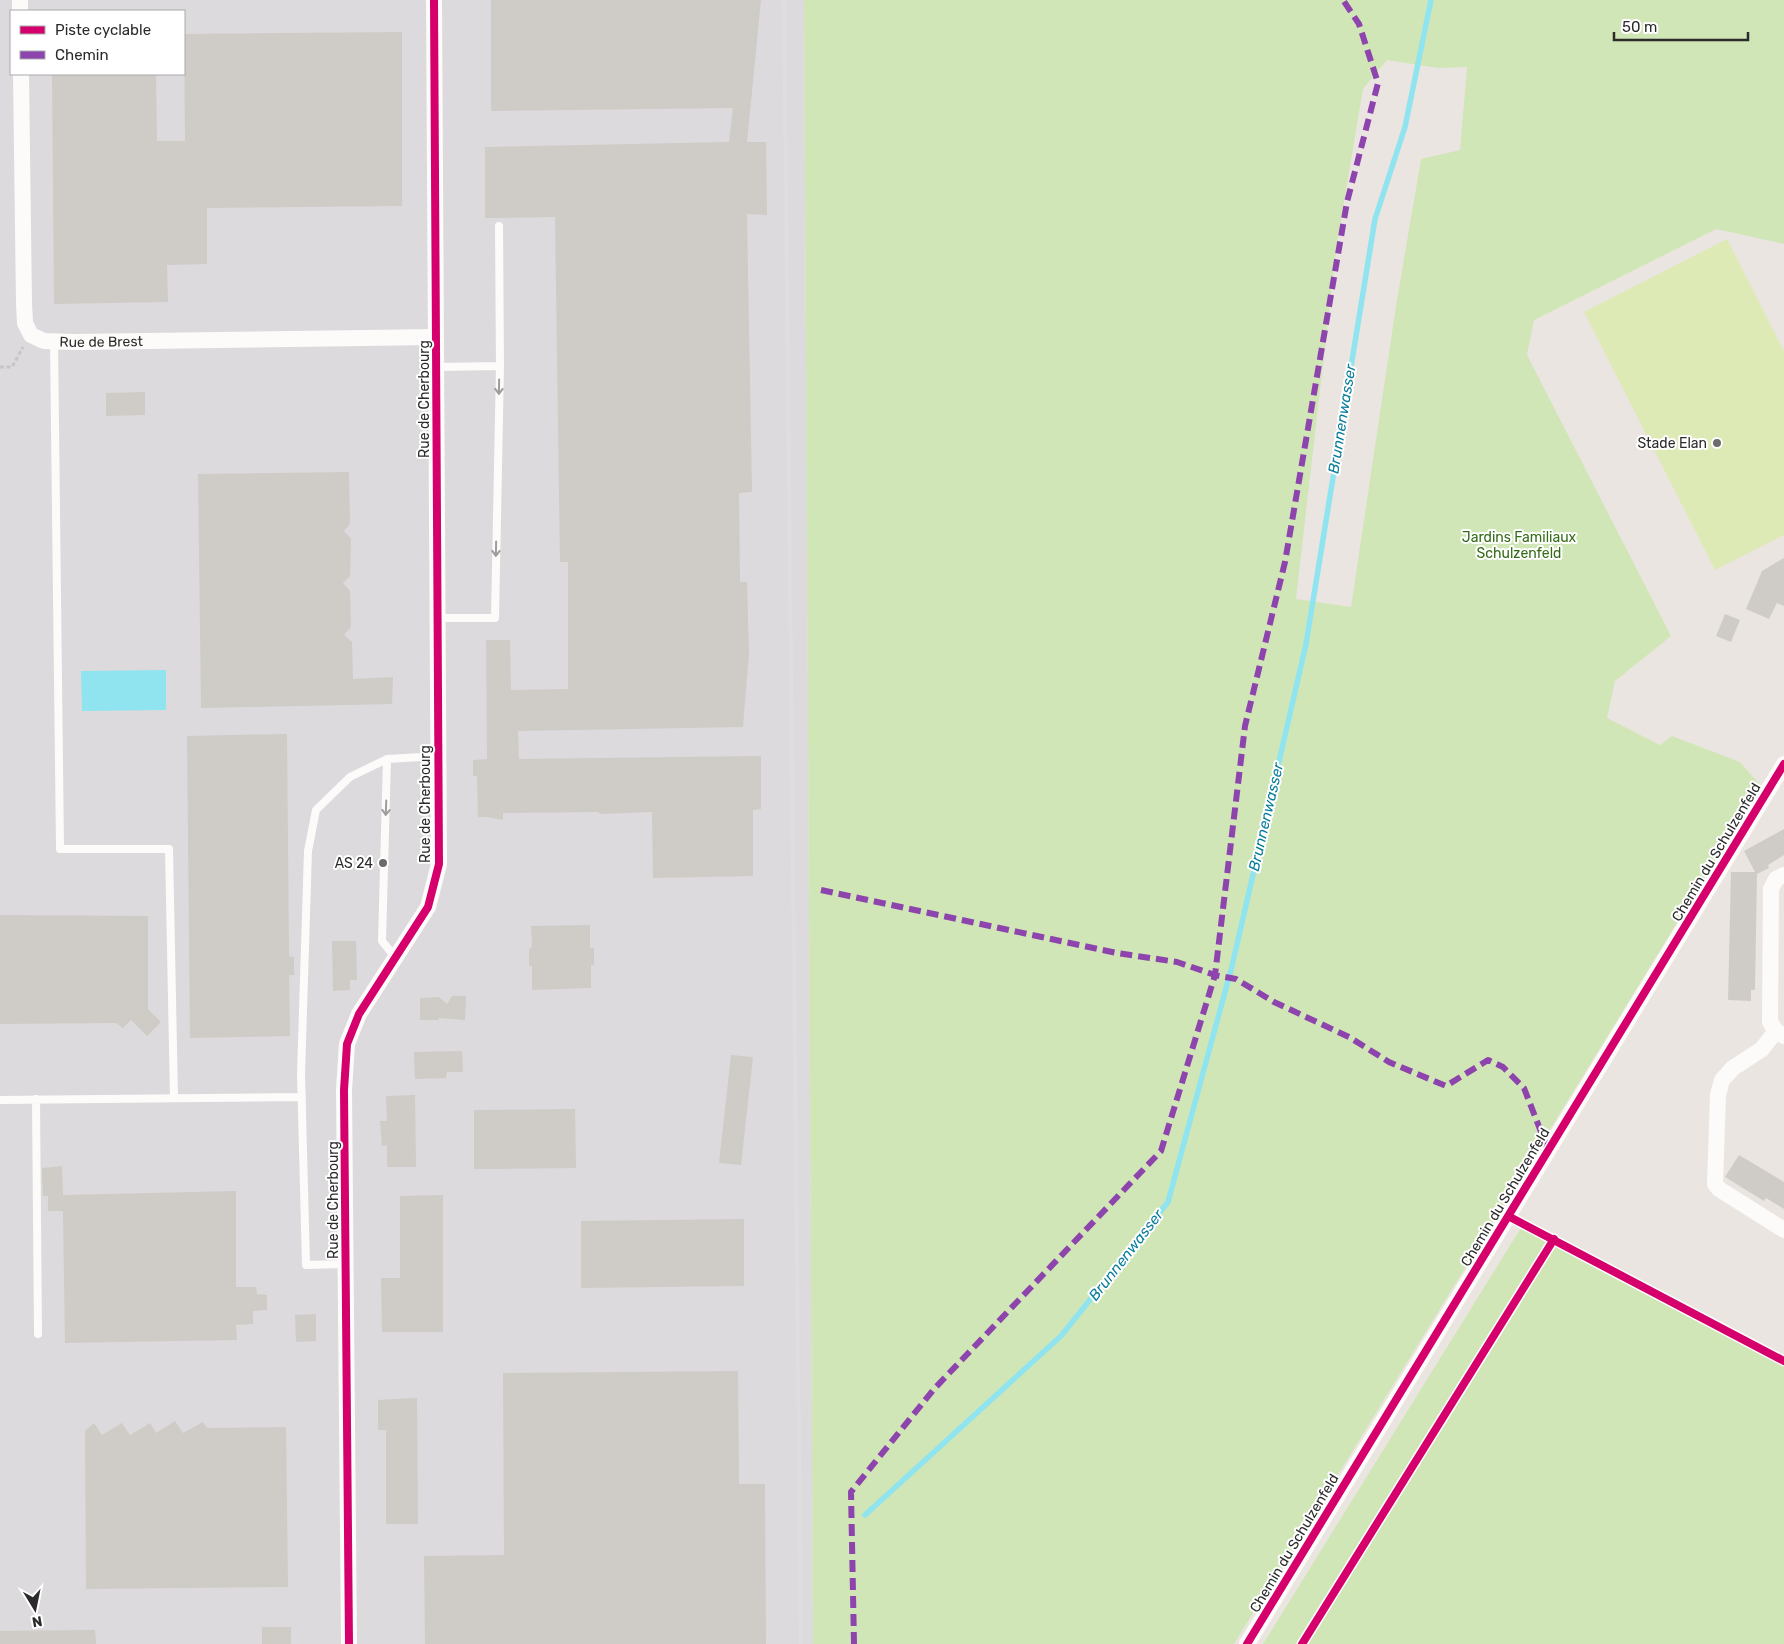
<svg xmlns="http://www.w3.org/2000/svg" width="1784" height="1644" viewBox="0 0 1784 1644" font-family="Rubik,sans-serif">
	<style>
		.industrial { fill: #dcdadc; fill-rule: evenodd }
		.green { fill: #d1e6b7; fill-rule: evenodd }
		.pitch { fill: #deeab5 }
		.water { fill: #90e4ef }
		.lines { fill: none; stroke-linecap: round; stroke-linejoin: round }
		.stream { stroke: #90e4ef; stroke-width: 5.5 }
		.building { fill: #cfcbc7 }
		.path { stroke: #c6c6c6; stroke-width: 3; stroke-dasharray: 4 2.5; stroke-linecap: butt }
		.service { stroke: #fcfbfa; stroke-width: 8 }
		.minor { stroke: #fcfbfa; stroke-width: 16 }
		.rail { stroke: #dededf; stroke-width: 4 }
		.quiet { stroke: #8e44ad; stroke-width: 6; stroke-dasharray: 12 6; stroke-linecap: butt }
		.cycleway-casing { stroke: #fff; stroke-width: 11 }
		.cycleway { stroke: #d6006c; stroke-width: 8 }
		.oneway { stroke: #9e9d9d }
		.poi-dot { fill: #6e6c6a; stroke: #fff; stroke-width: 2 }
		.labels { text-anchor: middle; stroke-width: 4; stroke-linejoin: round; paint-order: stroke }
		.street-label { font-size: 14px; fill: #2b2b2b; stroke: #fff }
		.poi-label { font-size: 14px; fill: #2b2b2b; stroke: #fff; text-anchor: end }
		.park-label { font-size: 14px; fill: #346c16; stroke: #fff }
		.water-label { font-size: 15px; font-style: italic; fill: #087d9c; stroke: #fff }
	</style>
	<rect width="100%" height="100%" fill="#eae5e0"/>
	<!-- industrial -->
	<path class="industrial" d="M0 0H804L813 1644H0ZM11 11H184V74H11Z"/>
	<!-- green -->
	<path class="green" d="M804 0H1784V244L1716 229 1534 320 1527 355 1671 636 1615 681 1607 718 1660 745 1672 736 1740 762 1761 786 1234 1644H813ZM1387 60 1438 68 1467 67 1460 150 1421 159 1396 306 1351 607 1296 599 1337 243 1363 89Z
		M1524 1223 1784 1361V1644H1263Z"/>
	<!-- pitch -->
	<path class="pitch" d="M1727 239 1784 351V535L1715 570 1584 312Z"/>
	<!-- water -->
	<path class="water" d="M166 670V710L82 711 81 671Z"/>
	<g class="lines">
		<!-- stream -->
		<path class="stream" d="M865 1515 1061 1336 1168 1202 1232 966 1306 644 1375 219 1405 127 1431 0"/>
	</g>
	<!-- building -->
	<path class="building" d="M491 0H761L747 142H766L767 215 747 214 752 492 739 493 740 582H747L749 653 743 727 518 731 519 759 761 756V809L753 810V876L653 878 652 812 600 814 598 812 503 813V820L488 817H478L477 776H473V760L487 759 486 640H510L511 690 568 689V562H560L555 217 485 218V147L729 142 733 108 491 111Z
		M402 32V206L207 208V264L167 265 168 302 54 304 52 74H156L157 141H185L184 34Z
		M145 392V415L106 416V393Z
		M349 472 350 524 344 531 351 539 350 576 343 583 350 591 351 627 344 635 352 642 353 679 393 677 392 704 201 708 198 474Z
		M1784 558V606L1777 603 1769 619 1746 609 1762 571Z
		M1725 614 1740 620 1731 642 1716 636Z
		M287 734 289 956 294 957V975H289L290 1036 190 1038 187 736Z
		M1784 829V855L1768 865 1769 868 1757 874 1755 990H1751V1001L1728 1000 1731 872H1755L1744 851Z
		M0 915 148 916V1009L161 1022 147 1036 131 1020 123 1028 116 1023 0 1024Z
		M590 925V948H594V965H591V988L532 990V966H529V949L532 947 531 926Z
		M332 941H356L357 980H350V990L333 991Z
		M452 996H466L465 1020 439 1018 438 1020H420V998L439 997 447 1004Z
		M462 1051 463 1072H447L446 1078 415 1079 414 1052Z
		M731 1055 753 1057 741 1165 719 1163Z
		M415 1095 416 1167H387V1145L382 1146 380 1121H387L386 1096Z
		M575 1109 576 1168 474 1169V1110Z
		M1739 1155 1784 1182V1209L1766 1198 1764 1201 1725 1177Z
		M62 1166 63 1195 236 1191V1287H256L257 1294 267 1295V1310L253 1311V1324L236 1325 237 1340 65 1343 63 1211H48V1196H43L42 1179V1168Z
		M443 1195V1332H382L381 1278H400V1196Z
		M744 1219V1286L581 1288V1221Z
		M316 1314V1341L296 1342 295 1315Z
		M738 1371 739 1484H765L766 1644H425L424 1556 504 1555 503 1373Z
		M417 1398 418 1524H386V1430H378V1400Z
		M175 1421 183 1433 203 1422 207 1428 286 1427 288 1587 86 1589 85 1431 94 1423 102 1435 122 1423 130 1435 150 1423 156 1433Z
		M262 1627H291V1644H262Z
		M95 1630 96 1644H0V1631Z"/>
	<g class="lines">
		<!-- path -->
		<path class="path" d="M0 367H12L23 347"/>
		<!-- service -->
		<path class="service" d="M499 226 500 366
			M54 341 60 849H169L174 1098
			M436 367 500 366 495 618H438
			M387 759 382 941 395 957
			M36 1099 38 1334
			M0 1100 302 1097
			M346 1264 306 1265 301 1074 308 851 316 810 350 777 387 759 438 756"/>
		<!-- minor -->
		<g class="minor">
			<path d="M20 0V11"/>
			<path id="s1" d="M21 74 24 303 25 323 31 335 44 341 73 342 436 337"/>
			<path d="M1784 875 1776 879 1771 889 1770 1022 1776 1031 1784 1036"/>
			<path d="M1776 1031 1762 1049 1733 1068 1722 1080 1718 1095 1715 1184 1719 1189 1784 1230"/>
			<path d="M349 1644 344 1090 347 1044 359 1014 428 907 439 864 434 0"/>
			<path d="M1247 1644 1784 764"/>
		</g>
		<!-- rail -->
		<path class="rail" d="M784 0 801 1644"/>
		<!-- quiet -->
		<path class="quiet" d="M821 890 1117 953 1177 962 1215 975 1236 979 1274 1002 1349 1037 1389 1062 1446 1086 1488 1060 1503 1067 1524 1088 1548 1150
			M854 1644 851 1492 934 1389 1161 1151 1215 975 1245 726 1285 562 1347 202 1378 83 1359 24 1343 0"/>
		<defs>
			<path id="cycleway" d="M1508 1216 1784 1361
				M349 1644 344 1090 347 1044 359 1014 428 907 439 864 434 0
				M1247 1644 1784 764
				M1302 1644 1554 1239"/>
		</defs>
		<!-- cycleway casing -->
		<use href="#cycleway" class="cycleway-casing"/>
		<!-- cycleway -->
		<use href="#cycleway" class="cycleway"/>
	</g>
	<!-- one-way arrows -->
	<defs><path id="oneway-shaft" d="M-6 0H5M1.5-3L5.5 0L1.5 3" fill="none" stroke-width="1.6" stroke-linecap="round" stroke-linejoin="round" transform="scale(1.25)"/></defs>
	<g class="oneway">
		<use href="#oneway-shaft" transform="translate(499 387) rotate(91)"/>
		<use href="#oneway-shaft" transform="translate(496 549) rotate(91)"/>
		<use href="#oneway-shaft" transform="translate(386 808) rotate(92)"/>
	</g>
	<!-- markers -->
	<g class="poi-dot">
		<circle cx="1717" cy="443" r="5"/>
		<circle cx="383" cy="863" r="5"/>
	</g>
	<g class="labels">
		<!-- street labels -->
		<g class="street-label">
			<text dy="5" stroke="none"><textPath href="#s1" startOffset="334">Rue de Brest</textPath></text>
			<text transform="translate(424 399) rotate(-90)" y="5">Rue de Cherbourg</text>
			<text transform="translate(425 804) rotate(-90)" y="5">Rue de Cherbourg</text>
			<text transform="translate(1716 852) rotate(-59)" y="5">Chemin du Schulzenfeld</text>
			<text transform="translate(1505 1197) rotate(-59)" y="5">Chemin du Schulzenfeld</text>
			<text transform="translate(333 1200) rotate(-90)" y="5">Rue de Cherbourg</text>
			<text transform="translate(1294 1543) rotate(-59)" y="5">Chemin du Schulzenfeld</text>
		</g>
		<!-- poi labels -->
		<g class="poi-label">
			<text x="1707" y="448">Stade Elan</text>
			<text x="373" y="868">AS 24</text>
		</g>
		<!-- park labels -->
		<g class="park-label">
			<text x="1519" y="542">Jardins Familiaux<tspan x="1519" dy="16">Schulzenfeld</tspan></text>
		</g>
		<!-- water labels -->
		<g class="water-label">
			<text transform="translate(1342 419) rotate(-81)" y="5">Brunnenwasser</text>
			<text transform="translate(1266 817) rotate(-77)" y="5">Brunnenwasser</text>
			<text transform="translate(1126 1255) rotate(-52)" y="5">Brunnenwasser</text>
		</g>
	</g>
	<!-- legend -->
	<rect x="10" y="10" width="175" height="65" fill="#ffffff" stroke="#aaaaaa"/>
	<rect x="20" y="26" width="25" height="8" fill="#d6006c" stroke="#aaaaaa"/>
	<text x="55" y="35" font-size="15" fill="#2b2b2b">Piste cyclable</text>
	<rect x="20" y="51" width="25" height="8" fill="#8e44ad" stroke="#aaaaaa"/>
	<text x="55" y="60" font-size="15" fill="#2b2b2b">Chemin</text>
	<!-- north arrow -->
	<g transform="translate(35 1609) rotate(170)" stroke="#ffffff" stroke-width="4" paint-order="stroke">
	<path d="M0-4L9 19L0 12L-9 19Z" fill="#2b2b2b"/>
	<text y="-8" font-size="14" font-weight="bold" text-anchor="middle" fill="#2b2b2b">N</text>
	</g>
	<!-- scale -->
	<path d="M1614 32v8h134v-8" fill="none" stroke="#2b2b2b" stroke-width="2.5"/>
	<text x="1622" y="32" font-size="15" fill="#2b2b2b" stroke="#ffffff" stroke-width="4" paint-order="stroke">50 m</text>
</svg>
